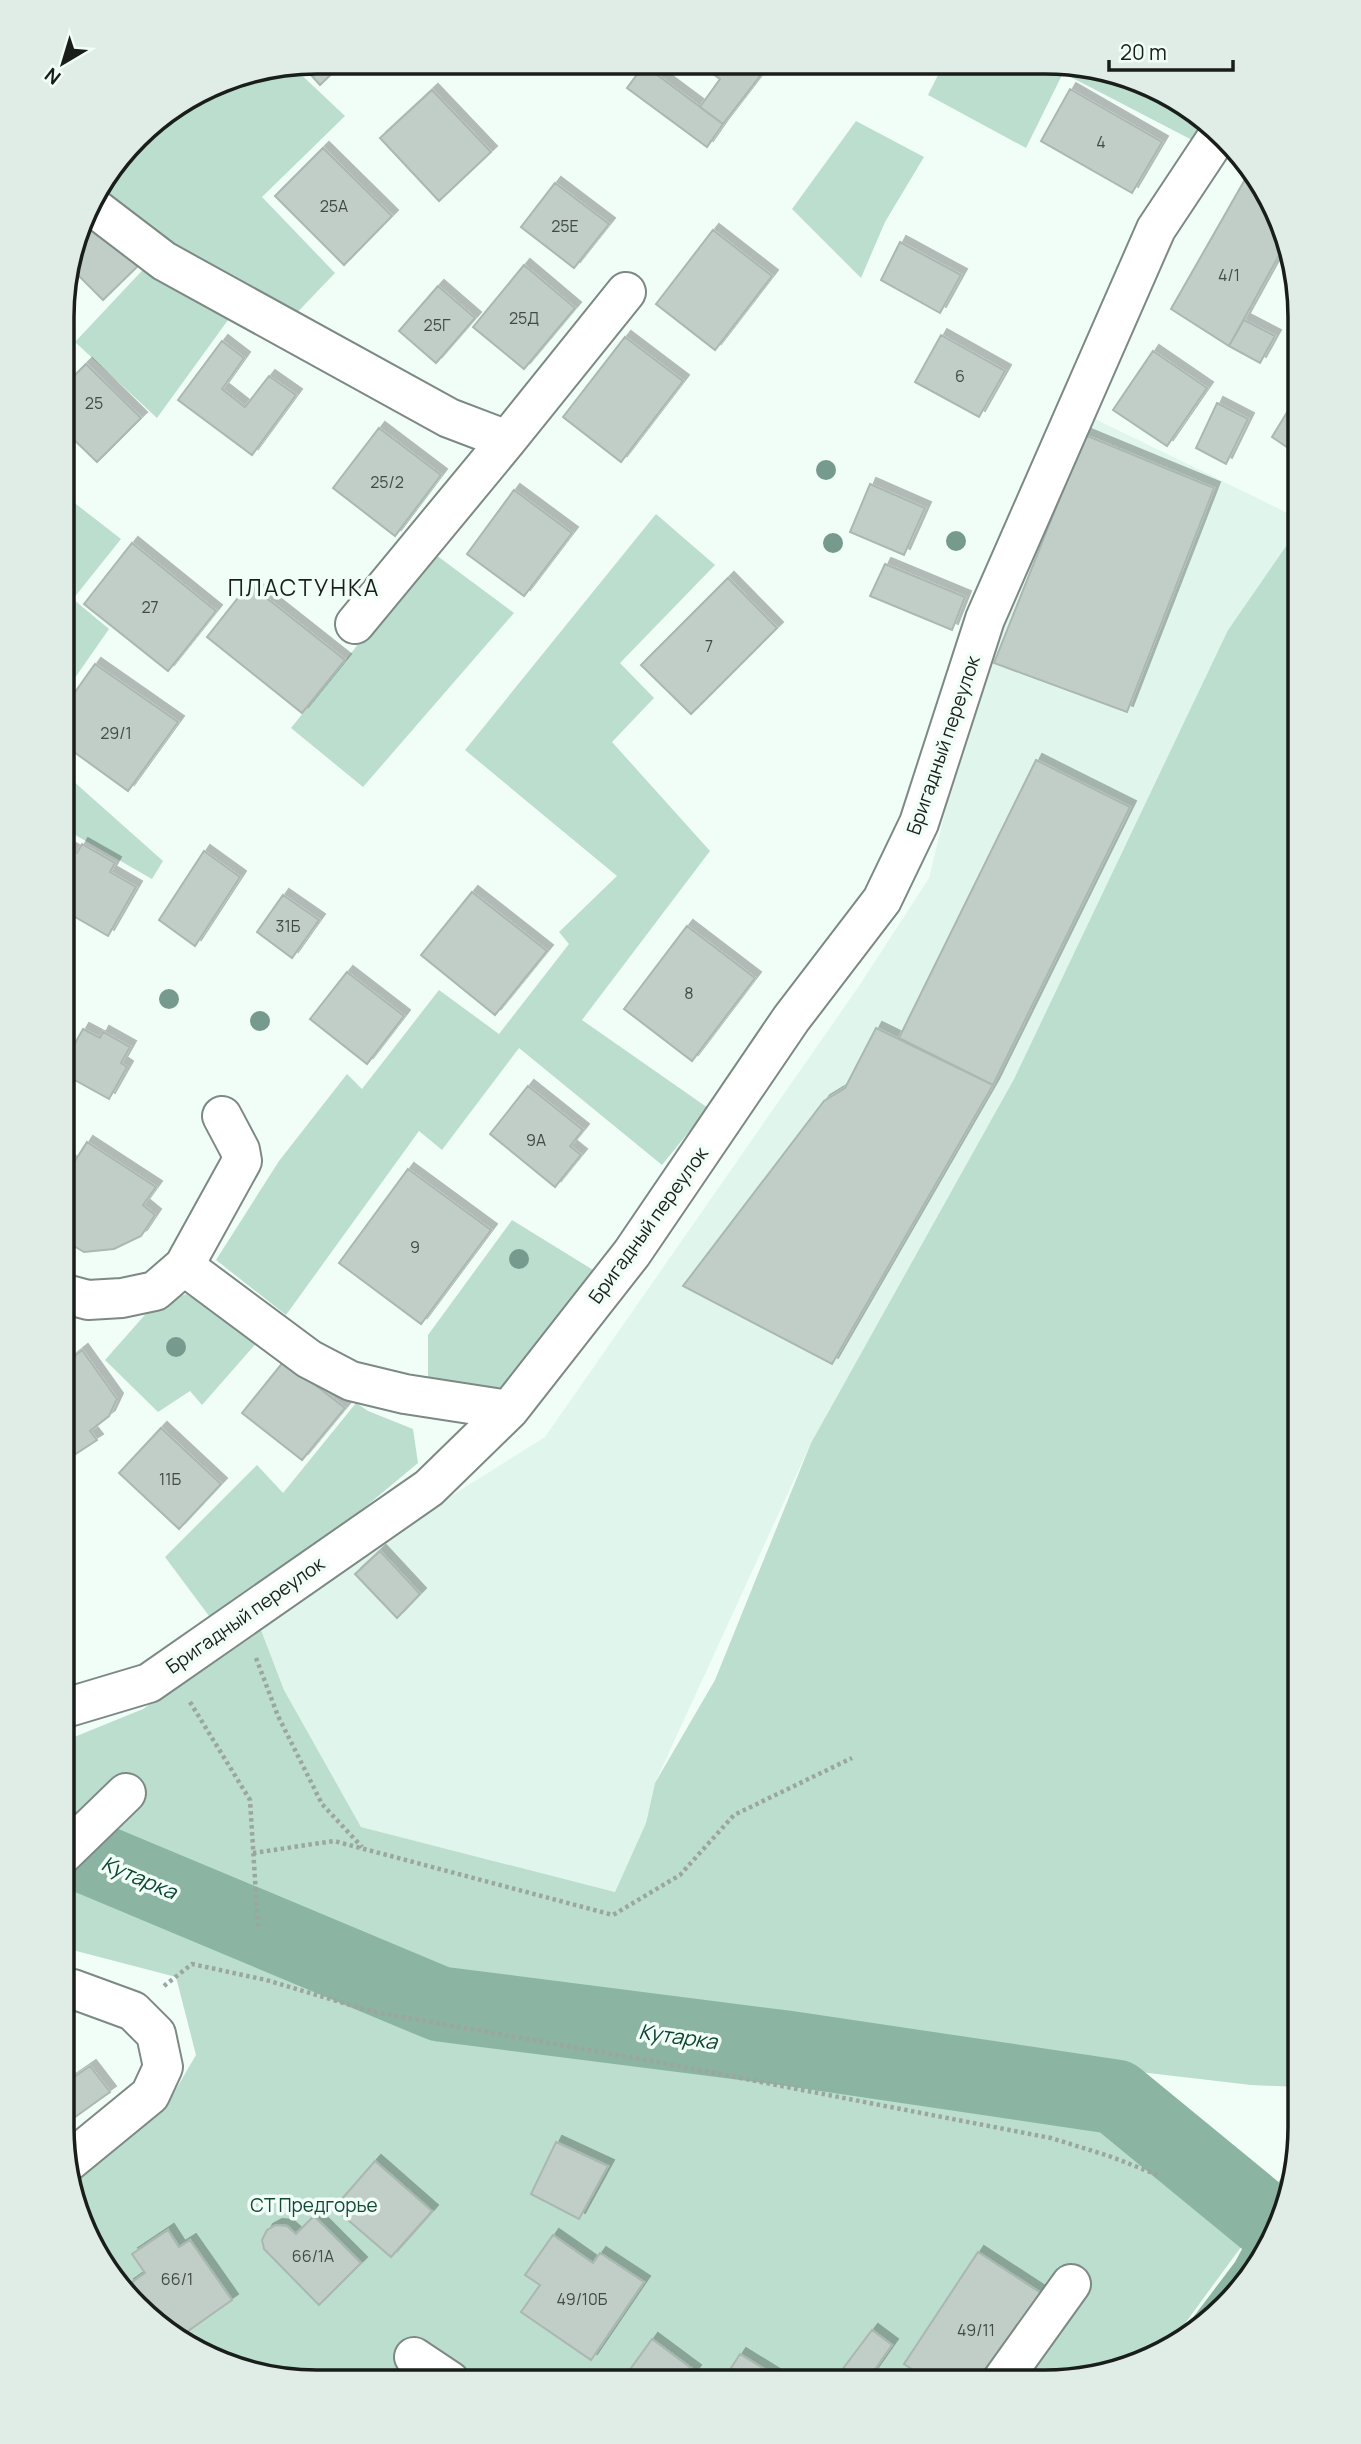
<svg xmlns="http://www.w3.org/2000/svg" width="1361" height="2444" viewBox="0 0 1361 2444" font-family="Manrope,sans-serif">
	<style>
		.built { fill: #e0f6ec }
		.green { fill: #bbdece }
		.water { fill: #8bb4a2 }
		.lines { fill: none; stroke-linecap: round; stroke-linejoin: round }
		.river { stroke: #8bb4a2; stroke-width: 75 }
		.building { fill: #c1cec8; stroke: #abb7b1; stroke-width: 2; filter: url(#shadow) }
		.minor-casing { stroke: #7d8984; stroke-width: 42 }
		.path { stroke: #9ca6a1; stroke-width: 4.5; stroke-dasharray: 3.5 3.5; stroke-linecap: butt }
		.minor { stroke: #fff; stroke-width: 38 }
		.tree { fill: #769a8d }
		.labels { text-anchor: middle; stroke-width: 7; stroke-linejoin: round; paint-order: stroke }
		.number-label { font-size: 16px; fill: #434a46 }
		.street-label { font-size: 19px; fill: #191e1b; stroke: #f1fef8 }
		.park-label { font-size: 19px; fill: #124835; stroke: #f1fef8 }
		.water-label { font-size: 21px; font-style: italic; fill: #0e4532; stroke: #f1fef8 }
		.quarter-label { font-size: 23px; letter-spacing: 2px; fill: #191e1b; stroke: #f1fef8 }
		.rim { fill: none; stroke: #191e1b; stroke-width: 3.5 }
	</style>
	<defs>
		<filter id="shadow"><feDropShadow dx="6" dy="-6" stdDeviation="0" flood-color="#0004"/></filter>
	</defs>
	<rect width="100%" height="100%" fill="#f1fef8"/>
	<!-- built -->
	<path class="built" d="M1087 415 1300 519V526L1228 630 1014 1079 811 1443 655 1783 646 1823 615 1892 361 1827 284 1690 261 1630 370 1547 545 1437 859 986 929 878 976 685Z"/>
	<!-- green -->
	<path class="green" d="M943 65 1094 66 1204 120 1192 140 1063 73 1026 148 928 95Z
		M292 66 345 116 262 197 335 273 288 322 191 267 97 191 188 100 219 81Z
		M856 121 924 157 885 222 861 278 792 209Z
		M153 259 236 309 157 418 75 342Z
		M63 494 121 539 73 599 109 629 63 695Z
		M656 514 715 565 620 663 654 698 612 742 710 851 582 1020 708 1108 662 1165 519 1048 442 1150 419 1131 286 1315 216 1260 279 1161 347 1074 362 1089 439 990 499 1034 569 944 559 932 617 876 465 750Z
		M1300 526 1299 2087 1251 2085 1140 2072 452 1981 320 1915 142 1850 62 1806V1742L143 1709 261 1630 284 1690 361 1827 615 1892 646 1823 655 1783 715 1680 811 1443 1014 1079 1228 630Z
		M432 552 514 613 363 787 291 728Z
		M63 772 163 861 152 879 63 828Z
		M512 1220 598 1273 503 1398 428 1384V1335Z
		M186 1294 259 1340 202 1405 190 1391 158 1412 105 1360 151 1308Z
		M356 1403 368 1411 413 1429 418 1463 257 1597 212 1620 165 1557 257 1465 283 1493Z
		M62 1881 88 1888 428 2013 1112 2128 1197 2188 1252 2232 1167 2348 1127 2369 1045 2383 283 2381 218 2363 148 2320 75 2210 69 2176 169 2101 196 2055 176 1977 61 1947Z"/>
	<!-- water -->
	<path class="water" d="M1299 2145 1280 2225 1247 2283 1200 2330 1173 2344 1235 2262Z"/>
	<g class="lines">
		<!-- river -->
		<path class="river" d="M62 1846 440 2004 786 2048 1116 2097 1278 2230"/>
	</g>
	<!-- building -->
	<path class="building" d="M316 61H345L320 85 301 64Z
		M699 64H752L760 76 723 124 700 107 720 79Z
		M644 65 723 124 707 147 627 88Z
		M1070 89 1162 142 1132 193 1041 141Z
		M432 90 491 152 439 201 380 138Z
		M323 148 392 216 344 265 275 196Z
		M1247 176 1286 234 1287 241 1229 346 1171 309Z
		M555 183 609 224 574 268 521 227Z
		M83 220 143 261 103 300 69 266Z
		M713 230 772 276 715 350 656 304Z
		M900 242 961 275 940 313 881 280Z
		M524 265 575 308 524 369 473 327Z
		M438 286 475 318 436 363 399 331Z
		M1244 320 1275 336 1260 363 1229 346Z
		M941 335 1005 371 979 417 915 382Z
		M625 337 683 381 621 462 563 417Z
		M222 341 244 358 222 389 245 407 269 376 296 395 252 455 178 400Z
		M1153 351 1207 388 1167 446 1113 410Z
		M86 364 141 418 97 462 63 429V387Z
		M1300 391V456L1272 437Z
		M1217 403 1248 419 1226 464 1196 448Z
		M379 428 441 475 395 536 333 488Z
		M1085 435 1214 488 1127 712 994 663Z
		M870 484 925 508 904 555 850 532Z
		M514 490 572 533 524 596 467 554Z
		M132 543 216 611 168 671 84 604Z
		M885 564 965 597 952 630 870 596Z
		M728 578 777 628 691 714 641 665Z
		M249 584 345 660 302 713 207 637Z
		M95 664 178 722 128 791 63 744V709Z
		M1036 760 1130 807 993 1085 899 1038Z
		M82 844 115 863 110 872 136 887 108 936 63 910V845L77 853Z
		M204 851 240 877 195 946 159 920Z
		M472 892 547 951 495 1015 421 955Z
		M283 895 319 920 292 958 257 932Z
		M687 926 755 978 692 1061 624 1009Z
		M347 972 404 1016 367 1064 310 1019Z
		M876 1028 993 1085 832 1364 683 1286 824 1101 845 1088Z
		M83 1029 100 1038 103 1032 130 1047 121 1063 127 1067 109 1099 62 1073V1066Z
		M528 1086 583 1130 570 1146 581 1155 555 1187 490 1134Z
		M87 1142 156 1187 143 1205 155 1215 141 1236 114 1249 84 1252 62 1239V1157L73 1164Z
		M408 1169 491 1230 421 1324 339 1263Z
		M82 1350 117 1399 109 1416 90 1431 97 1440 62 1463V1366Z
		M284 1361 345 1408 302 1460 242 1413Z
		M161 1428 221 1484 179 1529 119 1473Z
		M380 1551 420 1594 397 1618 355 1574Z
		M90 2066 110 2092 61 2127V2086Z
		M556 2142 608 2166 579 2219 531 2194Z
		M375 2161 432 2211 391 2257 334 2208Z
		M314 2216 361 2263 319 2305 264 2249 262 2240 267 2230 276 2225 287 2226 296 2234Z
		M168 2230 179 2247 190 2240 232 2300 178 2338 155 2324 128 2285 145 2273 132 2254Z
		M553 2235 593 2263 600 2253 644 2282 591 2360 521 2312 540 2285 525 2275Z
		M978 2252 1047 2297 991 2383 932 2382 904 2364Z
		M872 2330 892 2345 866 2382H833Z
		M652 2339 695 2371 687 2382H621Z
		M740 2354 774 2375 769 2382H722Z"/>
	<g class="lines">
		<defs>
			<path id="minor" d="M88 203 164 261 449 418 507 440
				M355 624 507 440 626 292
				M184 1266 309 1359 351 1381 405 1394 509 1410
				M62 1293 88 1300 122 1298 155 1291 184 1266 242 1161 240 1150 222 1116
				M62 1709 149 1683 429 1488 509 1410 632 1253 791 1019 882 900 919 823 985 619 1156 229 1219 134
				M62 1855 126 1793
				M61 1988 73 1989 133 2011 156 2034 163 2067 150 2095 67 2163
				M414 2357 450 2381
				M1000 2383 1071 2284"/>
		</defs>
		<!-- minor casing -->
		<use href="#minor" class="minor-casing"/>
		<!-- path -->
		<path class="path" d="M256 1658 278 1716 322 1804 362 1847
			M190 1702 250 1800 258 1927
			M253 1853 334 1841 613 1915 680 1875 734 1815 852 1758
			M164 1986 192 1964 266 1980 374 2012 652 2061 1051 2138 1109 2156 1158 2175"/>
		<!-- minor -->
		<use href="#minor" class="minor"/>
	</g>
	<!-- trees -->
	<g class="tree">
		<circle cx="826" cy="470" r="10"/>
		<circle cx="956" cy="541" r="10"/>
		<circle cx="833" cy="543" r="10"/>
		<circle cx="169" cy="999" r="10"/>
		<circle cx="260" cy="1021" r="10"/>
		<circle cx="519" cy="1259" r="10"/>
		<circle cx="176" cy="1347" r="10"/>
	</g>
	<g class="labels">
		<!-- number labels -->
		<g class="number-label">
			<text x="1101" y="148">4</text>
			<text x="334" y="212">25А</text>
			<text x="565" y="232">25Е</text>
			<text x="1229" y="281">4/1</text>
			<text x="524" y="324">25Д</text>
			<text x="437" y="331">25Г</text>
			<text x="960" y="382">6</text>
			<text x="94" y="409">25</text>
			<text x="387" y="488">25/2</text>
			<text x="150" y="613">27</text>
			<text x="709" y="652">7</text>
			<text x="116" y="739">29/1</text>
			<text x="288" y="932">31Б</text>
			<text x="689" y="999">8</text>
			<text x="536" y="1146">9А</text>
			<text x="415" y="1253">9</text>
			<text x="170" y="1485">11Б</text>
			<text x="313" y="2262">66/1А</text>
			<text x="177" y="2285">66/1</text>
			<text x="582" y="2305">49/10Б</text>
			<text x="976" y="2336">49/11</text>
		</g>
		<!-- street labels -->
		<g class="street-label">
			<text transform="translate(943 745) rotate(-71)" y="7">Бригадный переулок</text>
			<text transform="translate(648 1225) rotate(-54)" y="7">Бригадный переулок</text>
			<text transform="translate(245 1615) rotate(-35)" y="7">Бригадный переулок</text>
		</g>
		<!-- park labels -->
		<g class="park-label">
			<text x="314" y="2212">СТ Предгорье</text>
		</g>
		<!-- water labels -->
		<g class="water-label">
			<text transform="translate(139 1878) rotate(23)" y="7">Кутарка</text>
			<text transform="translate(678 2037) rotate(8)" y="7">Кутарка</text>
		</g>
		<!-- quarter labels -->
		<g class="quarter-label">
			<text x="304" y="596">ПЛАСТУНКА</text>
		</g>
	</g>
	<!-- crop -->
	<path d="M0 0H1361V2444H0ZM317 74H1045A243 243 0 0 1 1288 317V2127A243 243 0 0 1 1045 2370H317A243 243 0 0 1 74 2127V317A243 243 0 0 1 317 74Z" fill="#e0ece6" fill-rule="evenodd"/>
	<path class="rim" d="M317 74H1045A243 243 0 0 1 1288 317V2127A243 243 0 0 1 1045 2370H317A243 243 0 0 1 74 2127V317A243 243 0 0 1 317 74Z"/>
	<!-- north arrow -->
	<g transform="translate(63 63) rotate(218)" stroke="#f1fef8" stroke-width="5" paint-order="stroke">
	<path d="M0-5L12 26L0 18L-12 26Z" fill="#191e1b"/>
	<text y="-10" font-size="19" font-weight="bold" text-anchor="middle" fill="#191e1b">N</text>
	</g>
	<!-- scale -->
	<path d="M1109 60v10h124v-10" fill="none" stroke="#191e1b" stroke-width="3.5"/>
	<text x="1120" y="60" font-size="21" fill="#191e1b" stroke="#f1fef8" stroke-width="5" paint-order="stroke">20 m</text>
</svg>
